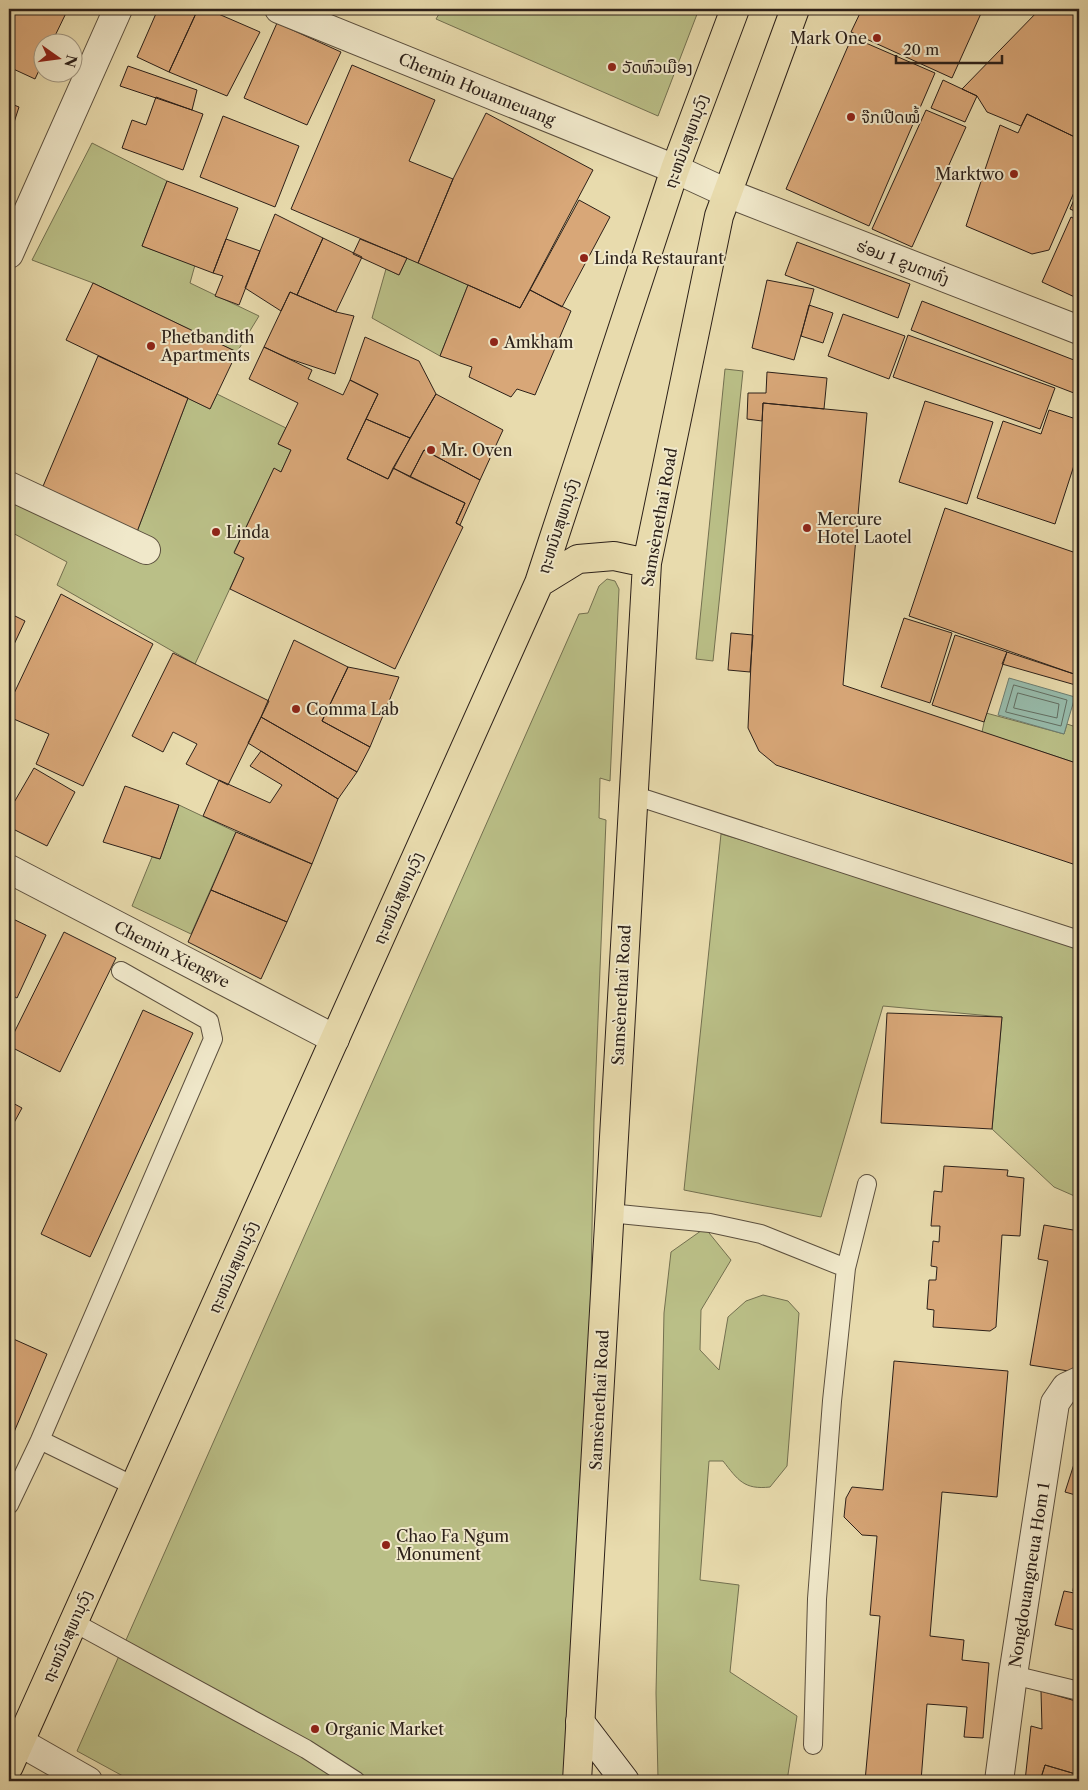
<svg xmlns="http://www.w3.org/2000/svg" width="1088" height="1790" viewBox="0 0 1088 1790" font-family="'Libre Caslon Text','Noto Sans Lao',serif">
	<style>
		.green { fill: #babf87; stroke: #737050 }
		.water { fill: #97bbab; stroke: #6c7d71 }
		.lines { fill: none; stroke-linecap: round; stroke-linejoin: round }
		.shore { stroke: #626e62; stroke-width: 1 }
		.building { fill: #d8a778; stroke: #2c2019 }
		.service-casing { stroke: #5b4f3e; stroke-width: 20 }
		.minor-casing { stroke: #5b4f3e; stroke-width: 30 }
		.secondary-casing { stroke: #2c2019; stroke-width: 30 }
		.trunk-casing { stroke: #2c2019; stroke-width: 30 }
		.service { stroke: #f0e8ca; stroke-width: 18 }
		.minor { stroke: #f0e8ca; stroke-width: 28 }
		.secondary { stroke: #f0e8ca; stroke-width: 28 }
		.trunk { stroke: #e8dbad; stroke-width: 28 }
		.poi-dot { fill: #8f2418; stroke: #f0e8ca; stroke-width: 2 }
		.labels { text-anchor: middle; stroke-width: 4; stroke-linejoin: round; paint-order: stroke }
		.poi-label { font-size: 16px; fill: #2c2019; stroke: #f0e8ca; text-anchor: start }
		.street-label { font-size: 16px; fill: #2c2019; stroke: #f0e8ca }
	</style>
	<rect width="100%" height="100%" fill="#e8dbad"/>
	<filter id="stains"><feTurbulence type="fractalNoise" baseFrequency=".004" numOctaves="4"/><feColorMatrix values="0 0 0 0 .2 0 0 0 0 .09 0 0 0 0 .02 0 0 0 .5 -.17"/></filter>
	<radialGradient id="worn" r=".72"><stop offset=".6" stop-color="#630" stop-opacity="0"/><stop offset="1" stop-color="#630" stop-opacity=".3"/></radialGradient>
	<!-- green -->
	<path class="green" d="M442 9H699L658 116 436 19Z
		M92 143 167 181 142 246 195 265 190 283 259 316 237 352 93 283 32 260Z
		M407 258 468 285 440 356 372 318 386 269 399 275Z
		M725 369 743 371 713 661 696 659Z
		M217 394 286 428 278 444 291 450 281 472 274 469 234 552 244 558 195 664 57 585 67 562 9 531V491L135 537 188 398 210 409Z
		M607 579 615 581 619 589 610 781 600 778 599 818 606 820 594 1119 582 1781H132L77 1751 579 614 588 613 599 586Z
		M986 713 1064 734 1067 724 1079 728V764L982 732Z
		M179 805 236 832 191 934 132 906 152 857 160 859Z
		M721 834 1035 925 1079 942V1198L1054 1187 992 1129 1002 1017 883 1006 821 1217 684 1190Z
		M705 1228 731 1260 701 1310 700 1350 719 1370 728 1317 746 1301 763 1295 788 1301 799 1313 787 1466 770 1487C744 1490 738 1480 723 1461H709L700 1580 739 1585 730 1672 797 1716 787 1781H661L658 1778 656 1693 664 1313 671 1252Z"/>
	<!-- water -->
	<path class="water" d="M1009 678 1075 697 1064 734 998 715Z"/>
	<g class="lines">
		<!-- shore -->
		<path class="shore" d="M1014 685 1067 700 1061 726 1006 712Z
			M1018 693 1059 704 1057 718 1014 708Z"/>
	</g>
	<!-- building -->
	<path class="building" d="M9 9H68L52 42H42V64L35 79 9 67Z
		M158 9H198L169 72 137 57Z
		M198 9H207L260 32 227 96 169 72Z
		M862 9H983L952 78 851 32Z
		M1040 9H1079V139L1027 114 1021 126 987 112 977 96 962 89Z
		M277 23 341 52 307 125 244 98Z
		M852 37 935 73 869 226 786 189Z
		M352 65 435 100 409 161 453 179 418 263 291 209Z
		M128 66 197 90 192 110 120 86Z
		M943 80 977 96 965 122 931 108Z
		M156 97 203 114 183 170 122 148 132 120 146 125Z
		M9 103 19 107 9 138Z
		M926 110 966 127 912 247 872 229Z
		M486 113 593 170 520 308 418 263 453 179Z
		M1027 114 1079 139V181L1049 250 1032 254 966 226 1000 125 1018 133Z
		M223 116 299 146 275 207 200 177Z
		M167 181 238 208 213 273 142 246Z
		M1079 188V213L1070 209Z
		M579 200 610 217 562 307 530 290Z
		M275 214 323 238 297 295 290 292 281 311 245 288Z
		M1071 217 1079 221V299L1042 282Z
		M323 238 362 257 336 312 297 295Z
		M226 239 260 251 239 305 215 296 223 276 213 273Z
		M360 239 407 258 399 275 353 254Z
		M797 242 910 284 898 318 785 275Z
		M767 280 814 289 794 360 752 348Z
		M93 283 237 352 210 409 66 340Z
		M468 285 520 308 530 290 571 311 535 395 517 389 511 397 469 377 472 367 440 356Z
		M290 292 336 312 354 316 335 374 290 359 264 347Z
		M922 301 1079 362V395L911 330Z
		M809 305 833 313 823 343 801 336Z
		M843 314 905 336 889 379 828 356Z
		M908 335 1055 388 1040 429 893 377Z
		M365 337 419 361 436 394 410 438 366 419 378 394 350 380Z
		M264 347 312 370 308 379 343 395 350 380 378 394 347 459 388 479 393 468 465 503 456 523 463 527 395 669 230 589 244 558 234 553 274 468 281 472 291 450 278 444 298 403 249 379Z
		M98 356 188 398 135 537 41 491Z
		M767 372 827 378 824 409 763 403 762 421 747 419 748 393H766Z
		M436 394 503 430 480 480 424 450 410 477 393 468Z
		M925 401 993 422 967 504 899 482Z
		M763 403 867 413 843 685 1079 764V866L776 765 759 751 748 728Z
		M1049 410 1079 420V450L1055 524 977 498 1003 421 1041 434Z
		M366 419 410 438 388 479 347 459Z
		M424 450 480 480 460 525 456 523 465 503 410 477Z
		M945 508 1079 554V652L1074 674 909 616Z
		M61 594 153 644 83 786 36 764 49 734 9 717V704Z
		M9 613 25 621 9 655Z
		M904 618 952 633 930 703 881 687Z
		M731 633 753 635 750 672 728 670Z
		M955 635 1007 652 984 722 932 705Z
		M294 640 348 667 322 721 370 747 357 772 261 717Z
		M1007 652 1074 674 1076 662 1079 664V686L1002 664Z
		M173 653 269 701 228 785 186 764 197 744 173 732 163 752 132 736Z
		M348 667 399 677 370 747 322 721Z
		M261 717 357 772 338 799 248 743Z
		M261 751 338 799 312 864 203 816 219 780 270 803 282 785 250 766Z
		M34 768 75 792 47 846 9 827V811Z
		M125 786 179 805 160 859 103 842Z
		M236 832 312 864 287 922 211 890Z
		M211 890 287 922 261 979 188 942Z
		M9 917 46 935 17 998 9 994Z
		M64 932 116 958 60 1072 9 1046V1043Z
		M143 1010 193 1033 90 1257 41 1234Z
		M887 1013 1002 1017 992 1129 881 1123Z
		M9 1101 22 1108 9 1132Z
		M944 1166 1008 1170 1007 1176 1024 1178 1020 1236 1002 1235 996 1327 990 1331 933 1327 934 1310 927 1309 929 1280H936L937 1267 931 1266 933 1241 939 1242 940 1226H931L934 1191 942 1192Z
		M1044 1225 1079 1231V1345L1075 1372 1030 1365 1048 1261 1038 1259Z
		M9 1337 47 1354 9 1444Z
		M894 1361 1008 1371 997 1497 942 1492 930 1636 964 1640 962 1660 989 1663 983 1738 964 1737 967 1707 927 1704 921 1781H865L880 1616 870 1615 877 1536 862 1535 844 1517 846 1498 852 1487 883 1490Z
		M1075 1461 1079 1462V1496L1065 1492Z
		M1079 1546V1592L1073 1591Z
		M1064 1591 1079 1594V1631L1055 1625Z
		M1041 1691 1079 1702V1775L1045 1765 1040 1781H1025L1031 1726 1042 1729Z
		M1045 1765 1079 1775V1781H1040Z"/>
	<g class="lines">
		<defs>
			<path id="service" d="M633 795 1079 940
				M609 1213 710 1223 761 1234 846 1268
				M40 1440 134 1486
				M9 1505 40 1440 213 1039 209 1021 121 971
				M73 1622 306 1749 356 1781
				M1013 1675 1079 1691
				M813 1745 817 1599 832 1401 846 1268 867 1184"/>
			<path id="minor" d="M279 9 675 169 727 193 1079 330
				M9 254 118 9
				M9 486 146 550
				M9 869 335 1039
				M9 1736 88 1781
				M999 1781 1013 1675 1055 1403 1066 1387 1079 1381"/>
			<path id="secondary" d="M580 1722 625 1781"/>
			<path id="trunk" d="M539 583 578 559 614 556 647 563
				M9 1766 539 583 675 169 735 9
				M577 1781 647 563 719 216 795 9"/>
		</defs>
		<!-- service casing -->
		<use href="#service" class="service-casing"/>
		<!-- minor casing -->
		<use href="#minor" class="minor-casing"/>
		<!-- secondary casing -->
		<use href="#secondary" class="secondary-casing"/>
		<!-- trunk casing -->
		<use href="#trunk" class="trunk-casing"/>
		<!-- service -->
		<use href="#service" class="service"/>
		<!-- minor -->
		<use href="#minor" class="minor"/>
		<!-- secondary -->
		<use href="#secondary" class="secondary"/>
		<!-- trunk -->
		<use href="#trunk" class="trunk"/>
	</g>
	<!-- markers -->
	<g class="poi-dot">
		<circle cx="877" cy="38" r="5"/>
		<circle cx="612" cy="67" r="5"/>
		<circle cx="851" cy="117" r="5"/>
		<circle cx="1014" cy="174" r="5"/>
		<circle cx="584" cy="258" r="5"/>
		<circle cx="494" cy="342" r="5"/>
		<circle cx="151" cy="346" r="5"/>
		<circle cx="431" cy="450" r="5"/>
		<circle cx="807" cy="528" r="5"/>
		<circle cx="216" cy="532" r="5"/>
		<circle cx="296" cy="709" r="5"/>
		<circle cx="386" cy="1545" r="5"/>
		<circle cx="315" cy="1729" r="5"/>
	</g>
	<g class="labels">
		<!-- poi labels -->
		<g class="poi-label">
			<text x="867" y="44" text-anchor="end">Mark One</text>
			<text x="622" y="73">ວັດຫົວເມືອງ</text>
			<text x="861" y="123">ຈ໊ກເປີດໝ້ໍ</text>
			<text x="1004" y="180" text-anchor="end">Marktwo</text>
			<text x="594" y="264">Linda Restaurant</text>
			<text x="161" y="343">Phetbandith<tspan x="161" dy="18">Apartments</tspan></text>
			<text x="504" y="348">Amkham</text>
			<text x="441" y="456">Mr. Oven</text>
			<text x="817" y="525">Mercure<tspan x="817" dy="18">Hotel Laotel</tspan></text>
			<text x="226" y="538">Linda</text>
			<text x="306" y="715">Comma Lab</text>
			<text x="396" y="1542">Chao Fa Ngum<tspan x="396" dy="18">Monument</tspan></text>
			<text x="325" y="1735">Organic Market</text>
		</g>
		<!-- street labels -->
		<g class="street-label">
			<text transform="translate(477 89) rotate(22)" y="6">Chemin Houameuang</text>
			<text transform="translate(686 141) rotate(-70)" y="6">ຖະຫນົນສຸພານຸວົງ</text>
			<text transform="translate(903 262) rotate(21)" y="6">ຮ່ອມ 1 ຂູນຕາທົ່ງ</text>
			<text transform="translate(659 517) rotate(-80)" y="6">Samsènethaï Road</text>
			<text transform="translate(558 526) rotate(-72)" y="6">ຖະຫນົນສຸພານຸວົງ</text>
			<text transform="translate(398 898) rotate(-66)" y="6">ຖະຫນົນສຸພານຸວົງ</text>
			<text transform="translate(172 954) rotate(27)" y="6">Chemin Xiengve</text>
			<text transform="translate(621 995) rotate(-87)" y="6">Samsènethaï Road</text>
			<text transform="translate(233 1267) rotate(-66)" y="6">ຖະຫນົນສຸພານຸວົງ</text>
			<text transform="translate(599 1400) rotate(-87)" y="6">Samsènethaï Road</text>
			<text transform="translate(1029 1575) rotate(-81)" y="6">Nongdouangneua Hom 1</text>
			<text transform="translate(67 1636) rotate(-66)" y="6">ຖະຫນົນສຸພານຸວົງ</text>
		</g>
	</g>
	<!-- margin -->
	<rect width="1088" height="1790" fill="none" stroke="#e8dbad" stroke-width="30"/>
	<rect x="10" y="10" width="1068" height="1770" fill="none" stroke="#2c2019" stroke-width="2.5"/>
	<rect x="15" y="15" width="1058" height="1760" fill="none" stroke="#2c2019"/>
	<!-- north arrow -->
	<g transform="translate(58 58) rotate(104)"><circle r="24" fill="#f0e8ca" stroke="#a29883"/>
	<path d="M0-4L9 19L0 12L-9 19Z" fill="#8f2418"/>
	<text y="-8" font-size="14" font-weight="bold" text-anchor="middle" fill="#2c2019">N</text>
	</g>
	<!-- scale -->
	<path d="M896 55v8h106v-8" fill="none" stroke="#2c2019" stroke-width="2.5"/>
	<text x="903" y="55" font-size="15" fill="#2c2019" stroke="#f0e8ca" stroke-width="4" paint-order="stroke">20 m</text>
	<rect width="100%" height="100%" filter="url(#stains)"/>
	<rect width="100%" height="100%" fill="url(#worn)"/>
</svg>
